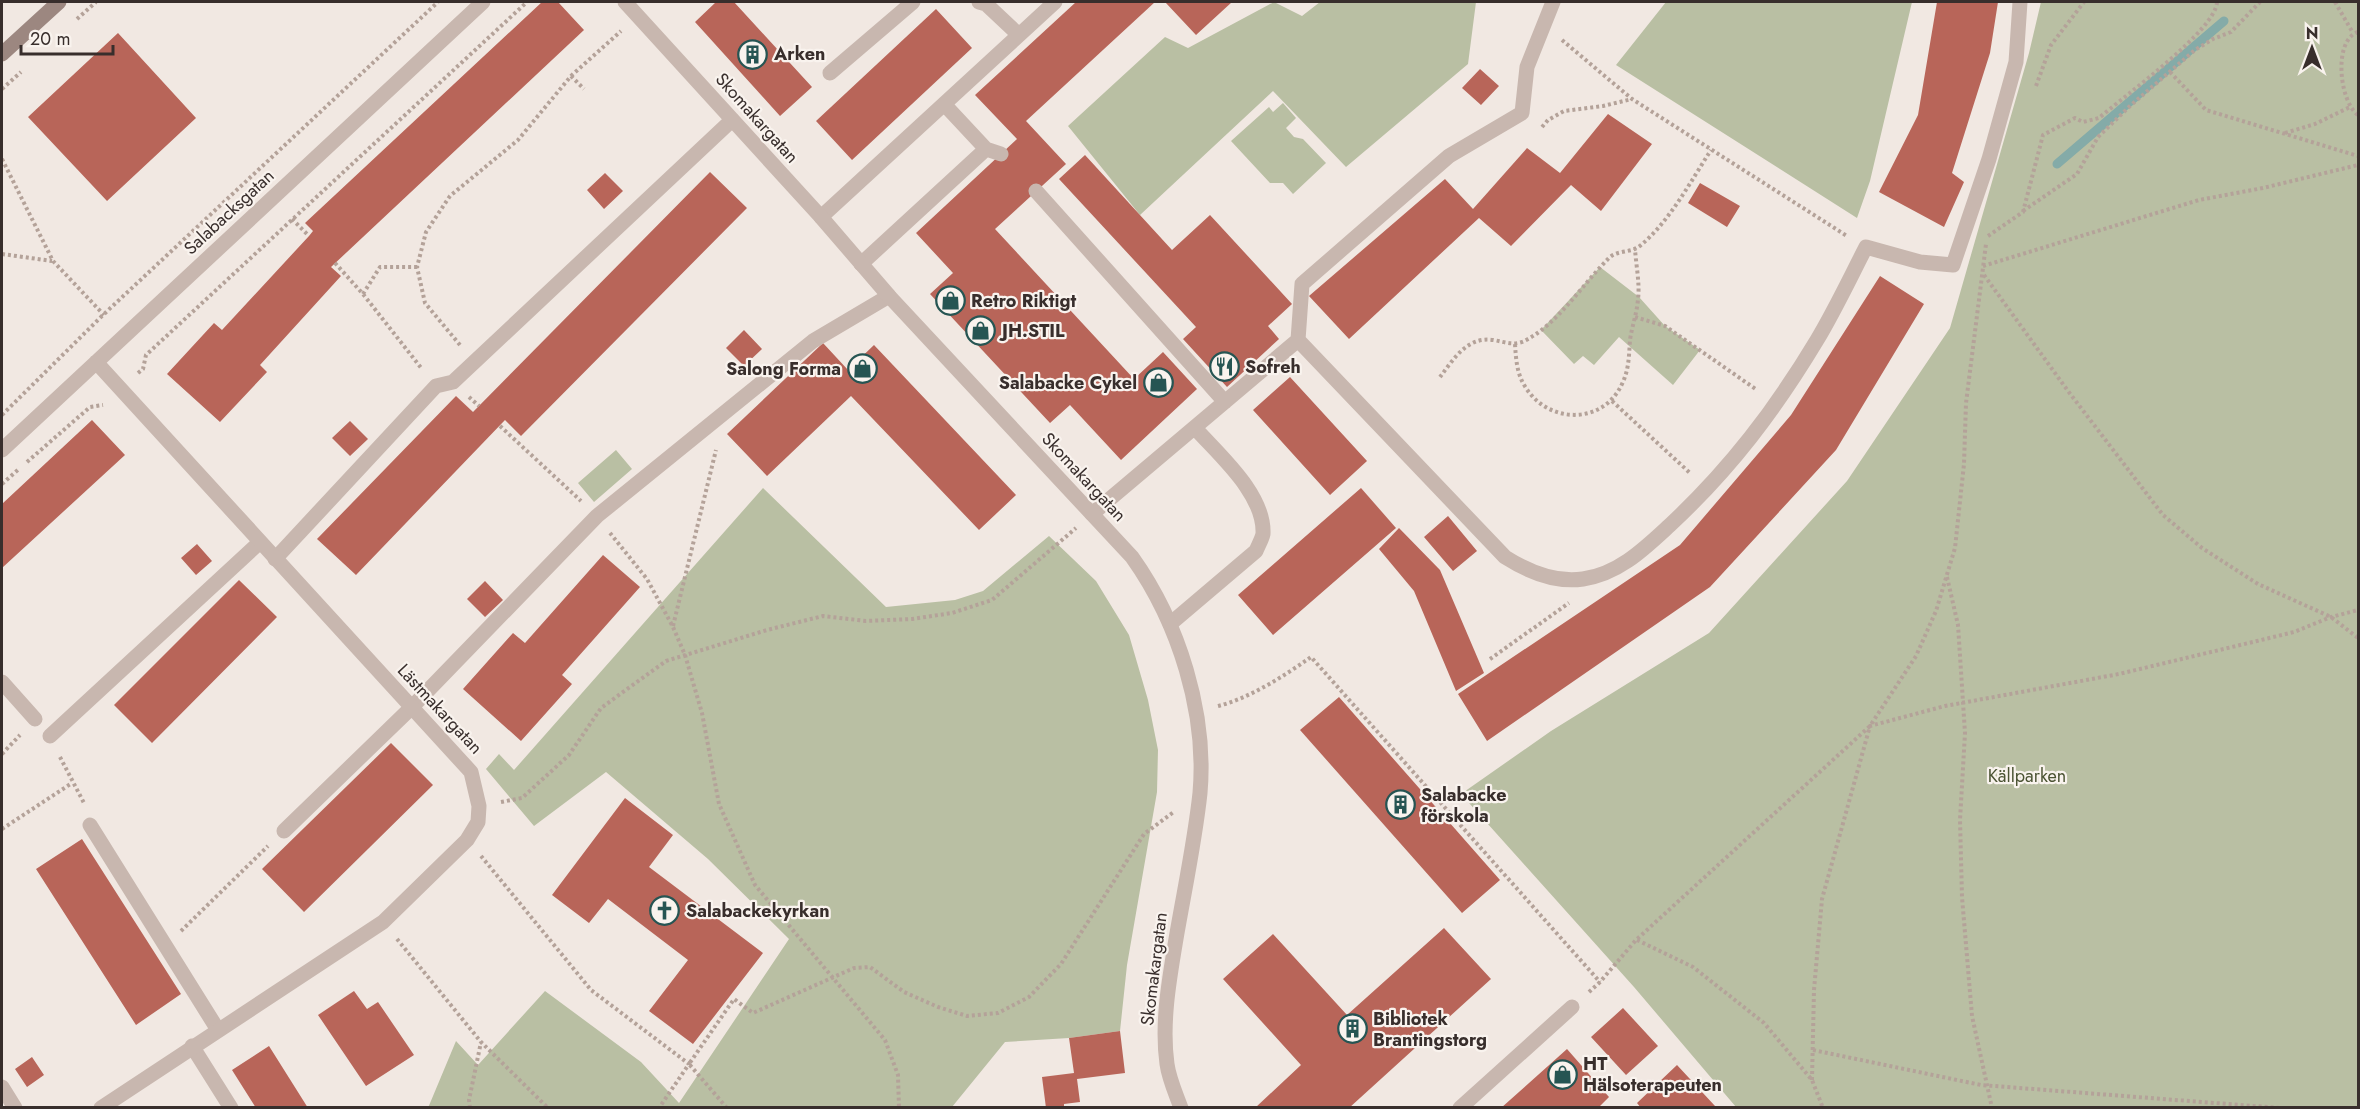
<svg xmlns="http://www.w3.org/2000/svg" width="2360" height="1109" viewBox="0 0 2360 1109" font-family="Jost,sans-serif">
	<style>
		.green { fill: #b9bfa3 }
		.lines { fill: none; stroke-linecap: round; stroke-linejoin: round }
		.stream { stroke: #84aba8; stroke-width: 9 }
		.building { fill: #b86559 }
		.path { stroke: #b4a299; stroke-width: 4; stroke-dasharray: 3 3; stroke-linecap: butt }
		.lane { stroke: #c8b7af; stroke-width: 15 }
		.street { stroke: #c8b7af; stroke-width: 15 }
		.secondary { stroke: #9c8780; stroke-width: 15 }
		.labels { text-anchor: middle; stroke-width: 4.5; stroke-linejoin: round; paint-order: stroke }
		.poi-label { font-size: 18px; font-weight: bold; fill: #382e2c; stroke: #f9f3ee; text-anchor: start }
		.street-label { font-size: 18px; fill: #382e2c; stroke: #f9f3ee }
		.park-label { font-size: 18px; fill: #4b5333; stroke: #f9f3ee }
	</style>
	<rect width="100%" height="100%" fill="#f1e8e2"/>
	<!-- green -->
	<path class="green" d="M1274 2 1302 16 1320 2H1476L1468 64 1346 167 1273 91 1140 215 1068 126 1165 37 1188 48Z
		M1666 2H1912L1870 181 1857 218 1616 65Z
		M2041 2H2358V1107H1736L1634 987 1461 794 1551 731 1709 633 1847 481 1950 328 2029 53Z
		M1283 103 1296 118 1286 128 1294 137 1303 139 1326 163 1293 194 1283 183H1270L1231 141 1269 107 1273 112Z
		M1600 267 1639 297 1665 326 1700 350 1673 385 1619 337 1594 365 1583 356 1574 364 1541 330Z
		M616 450 632 469 594 502 578 483Z
		M763 488 886 607 955 600 983 591 1049 536 1096 581 1129 635 1148 700 1158 750 1157 792 1127 965 1120 1031 1069 1038 1005 1042 952 1107 428 1108 456 1041 478 1065 545 991 641 1062 679 1103 789 939 708 859 606 772 534 826 486 769 499 754 514 770Z"/>
	<g class="lines">
		<!-- stream -->
		<path class="stream" d="M2057 164 2224 21"/>
	</g>
	<!-- building -->
	<path class="building" d="M542 2H558L584 30 331 267 341 276 260 365 267 372 220 422 167 374 214 323 222 330 309 236 313 231 305 223Z
		M716 2H734L812 87 780 116 695 22Z
		M1076 2H1155L1026 121 1066 164 995 229 1134 379 1163 352 1197 389 1121 460 1070 405 1050 423 930 294 953 273 916 233 1017 139 975 95Z
		M1165 2H1232L1196 35Z
		M1937 2H1998L1990 53 1952 173 1964 182 1944 227 1879 192 1918 115Z
		M936 9 972 48 852 160 816 121Z
		M118 33 196 118 107 201 28 117Z
		M1480 69 1499 86 1481 105 1462 88Z
		M1608 114 1652 144 1601 211 1571 185 1511 246 1479 218 1349 339 1309 296 1445 179 1473 209 1527 148 1560 173Z
		M1085 155 1172 250 1210 215 1292 304 1268 326 1279 339 1227 387 1183 339 1196 327 1059 179Z
		M710 172 747 208 521 436 505 420 356 575 317 539 456 396 473 412Z
		M605 173 623 191 604 209 587 190Z
		M1700 183 1740 206 1727 227 1688 203Z
		M1880 276 1924 304 1836 450 1710 587 1487 741 1458 694 1680 545 1791 415Z
		M744 330 762 349 744 366 726 348Z
		M823 343 848 370 874 345 1016 495 979 530 851 396 767 476 727 434Z
		M1290 377 1367 461 1330 495 1253 410Z
		M92 420 125 455 2 568V504Z
		M350 421 368 439 350 456 332 438Z
		M1361 488 1396 528 1273 635 1238 595Z
		M1448 516 1477 551 1453 571 1424 537Z
		M1399 528 1440 570 1484 673 1456 691 1414 591 1379 549Z
		M197 544 212 561 196 575 181 558Z
		M603 555 640 587 562 675 572 684 521 741 463 689 513 633 525 643Z
		M239 580 277 617 152 743 114 705Z
		M485 581 503 600 485 617 467 599Z
		M1339 697 1500 880 1462 913 1300 730Z
		M391 743 433 785 304 912 262 869Z
		M625 798 673 835 649 867 763 953 693 1044 649 1011 688 960 608 899 589 923 552 895Z
		M82 839 181 994 136 1025 36 869Z
		M1444 928 1491 979 1349 1108H1255L1301 1065 1223 979 1273 934 1347 1015Z
		M354 991 367 1009 378 1002 414 1055 366 1086 318 1015Z
		M1623 1008 1658 1046 1626 1075 1591 1037Z
		M1120 1031 1125 1073 1077 1079 1080 1102 1064 1104V1108H1046L1042 1077 1074 1073 1069 1038Z
		M269 1046 308 1108H256L232 1070Z
		M1567 1049 1609 1097 1598 1108H1501Z
		M32 1057 44 1075 27 1087 15 1069Z
		M1677 1065 1715 1106 1714 1108H1641L1637 1103Z"/>
	<g class="lines">
		<!-- path -->
		<path class="path" d="M2335 2 2353 33
			M77 19 96 2
			M2358 32C2333 40 2339 101 2358 115
			M1562 40 1632 99 1847 236
			M2170 72 2206 110 2358 156
			M571 76 584 89
			M2036 86 2051 45 2084 2
			M2 89 21 72
			M1542 127 1548 120 1564 111 1603 106 1632 99
			M2285 133 2315 124 2350 107
			M2 159 53 261 104 315
			M2023 211 2077 174 2098 137 2130 106 2195 50 2213 39 2231 32 2260 2
			M292 219 309 236
			M1988 236 2023 212 2043 135 2075 118 2083 122 2099 118C2123 97 2216 30 2217 2
			M2 254 52 261
			M335 263 363 294 422 369
			M1983 266 2199 200 2263 188 2358 165
			M1984 275 2068 391 2163 515 2202 548 2258 584 2331 617 2358 638
			M363 294 380 267H417
			M1635 317 1665 326 1757 390
			M1515 344C1516 360 1517 375 1526 388 1549 424 1603 425 1622 384 1629 370 1629 355 1630 340 1632 326 1637 313 1638 299 1640 284 1636 265 1635 249
			M460 345 425 303 417 267 426 232 450 196 518 140 571 76 621 31
			M138 373 143 369 146 355 527 2
			M1440 377C1453 360 1467 336 1493 340 1506 342 1515 347 1528 339 1560 321 1582 285 1608 259 1617 249 1631 254 1641 245 1669 222 1691 181 1711 150
			M469 397 479 406
			M1612 401 1690 473
			M2 415 103 315 438 2
			M500 426 581 501
			M27 462 90 407 103 405
			M2 484 19 469
			M610 533 647 579 673 627 685 655 702 713 719 804 755 885 885 1040 898 1075 899 1108
			M1947 577 1958 625 1965 733 1960 820 1962 897 1972 1016 1992 1108
			M673 626 716 450
			M1490 659 1569 603
			M1218 706C1250 698 1284 676 1311 657L1600 982
			M2 754 20 735
			M60 757 84 803
			M501 802 522 798 569 755 601 708 666 661 767 630 823 616 866 621 912 619 952 613 992 600 1076 528
			M2 829 72 783
			M481 856 591 990 689 1064 659 1108
			M181 931 268 846
			M397 939 481 1042 548 1108
			M1637 940 1693 967 1764 1023 1812 1080 1823 1108
			M1589 992 1600 982 1636 940 1870 726 1916 656 1936 611 1955 548 1964 464 1966 403 1986 244
			M1813 1050 1981 1085 2280 1108
			M1812 1080 1814 990 1822 899 1870 726 1945 706 2119 674 2257 641 2294 632 2331 617 2358 610
			M470 1108 469 1100 481 1042
			M727 1108 689 1064 734 999 753 1013 854 968 870 967 904 992 938 1007 967 1016 998 1013 1029 997 1061 964 1144 834 1175 811"/>
		<!-- lane -->
		<path class="lane" d="M979 2 986 4 1019 35
			M830 73 913 2
			M944 104 986 149 1001 154
			M1036 191 1225 402
			M821 217 1055 2
			M861 264 986 149
			M1298 340 1302 284 1449 156 1522 113 1527 67 1553 2
			M1092 514 1298 340 1505 557C1527 571 1556 583 1583 579 1619 574 1645 548 1670 525 1730 469 1775 410 1817 340 1835 310 1850 278 1866 247L1920 262 1953 265 1989 159 2016 62 2020 2
			M275 559 436 386 453 382 732 120
			M1170 624 1256 551C1258 546 1262 539 1263 534 1265 494 1219 455 1195 428
			M2 682 35 719
			M50 736 260 542
			M90 825 218 1030
			M284 831 412 707 597 516 813 341 889 296
			M192 1046 231 1108
			M2 1087 15 1108"/>
		<!-- street -->
		<path class="street" d="M625 2 821 217 889 296 1132 557C1179 623 1207 713 1200 793 1195 840 1185 887 1177 933 1170 975 1161 1022 1167 1064 1169 1079 1176 1094 1181 1108
			M96 362 471 772 479 806 478 822 467 840 383 922 101 1108
			M2 450 483 2
			M1460 1108 1572 1007"/>
		<!-- secondary -->
		<path class="secondary" d="M2 54 59 2"/>
	</g>
	<!-- icons -->
	<defs>
		<symbol id="building-ring" viewBox="-11 -11 22 22"><circle r="9.5" fill="#f9f3ee" stroke="#265553" stroke-width="1.5"/><path d="M-4-6H4V6H1V3H-1V6H-4ZM-2.5-4.3h1.7v1.8h-1.7ZM.8-4.3h1.7v1.8H.8ZM-2.5-1h1.7V.8h-1.7ZM.8-1h1.7V.8H.8Z" fill="#265553"/></symbol>
		<symbol id="shop-ring" viewBox="-11 -11 22 22"><circle r="9.5" fill="#f9f3ee" stroke="#265553" stroke-width="1.5"/><path d="M-5-2.5h2.3a2.7 3.5 0 0 1 5.4 0H5L5.5 6h-11ZM-1.5-2.5h3a1.5 2.3 0 0 0-3 0Z" fill="#265553"/></symbol>
		<symbol id="restaurant-ring" viewBox="-11 -11 22 22"><circle r="9.5" fill="#f9f3ee" stroke="#265553" stroke-width="1.5"/><path d="M-5-6h1v4h1v-4h1v4h1v-4h1v5L-1.5 .5V6h-2V.5L-5-1ZM5-6V6H3V1.5H1.5Q1.5-4 5-6Z" fill="#265553"/></symbol>
		<symbol id="church-ring" viewBox="-11 -11 22 22"><circle r="9.5" fill="#f9f3ee" stroke="#265553" stroke-width="1.5"/><path d="M-1.2-6h2.4v3.5h3.3v2.4h-3.3V6h-2.4V-.1h-3.3v-2.4h3.3Z" fill="#265553"/></symbol>
	</defs>
	<g fill-rule="evenodd">
		<use href="#building-ring" x="736" y="38" width="33" height="33"/>
		<use href="#shop-ring" x="934" y="284" width="33" height="33"/>
		<use href="#shop-ring" x="964" y="314" width="33" height="33"/>
		<use href="#restaurant-ring" x="1208" y="350" width="33" height="33"/>
		<use href="#shop-ring" x="846" y="352" width="33" height="33"/>
		<use href="#shop-ring" x="1142" y="366" width="33" height="33"/>
		<use href="#building-ring" x="1384" y="788" width="33" height="33"/>
		<use href="#church-ring" x="648" y="894" width="33" height="33"/>
		<use href="#building-ring" x="1336" y="1012" width="33" height="33"/>
		<use href="#shop-ring" x="1546" y="1058" width="33" height="33"/>
	</g>
	<g class="labels">
		<!-- poi labels -->
		<g class="poi-label">
			<text x="774" y="60">Arken</text>
			<text x="971" y="307">Retro Riktigt</text>
			<text x="1002" y="337">JH.STIL</text>
			<text x="1245" y="373">Sofreh</text>
			<text x="841" y="375" text-anchor="end">Salong Forma</text>
			<text x="1137" y="389" text-anchor="end">Salabacke Cykel</text>
			<text x="1421" y="801">Salabacke<tspan x="1421" dy="21">förskola</tspan></text>
			<text x="686" y="917">Salabackekyrkan</text>
			<text x="1373" y="1025">Bibliotek<tspan x="1373" dy="21">Brantingstorg</tspan></text>
			<text x="1583" y="1070">HT<tspan x="1583" dy="21">Hälsoterapeuten</tspan></text>
		</g>
		<!-- street labels -->
		<g class="street-label">
			<text transform="translate(757 118) rotate(48)" y="6">Skomakargatan</text>
			<text transform="translate(229 212) rotate(-43)" y="6">Salabacksgatan</text>
			<text transform="translate(1084 477) rotate(47)" y="6">Skomakargatan</text>
			<text transform="translate(440 709) rotate(47)" y="6">Lästmakargatan</text>
			<text transform="translate(1154 969) rotate(-83)" y="6">Skomakargatan</text>
		</g>
		<!-- park labels -->
		<g class="park-label">
			<text x="2027" y="782">Källparken</text>
		</g>
	</g>
	<!-- border -->
	<rect width="2360" height="1109" fill="none" stroke="#382e2c" stroke-width="6"/>
	<!-- north arrow -->
	<g transform="translate(2312 48)" stroke="#f9f3ee" stroke-width="4.5" paint-order="stroke">
	<path d="M0-4.5L10 22L0 15L-10 22Z" fill="#382e2c"/>
	<text y="-9" font-size="16" font-weight="bold" text-anchor="middle" fill="#382e2c">N</text>
	</g>
	<!-- scale -->
	<path d="M21 45v9h92v-9" fill="none" stroke="#382e2c" stroke-width="3"/>
	<text x="30" y="45" font-size="18" fill="#382e2c" stroke="#f9f3ee" stroke-width="4.5" paint-order="stroke">20 m</text>
</svg>
